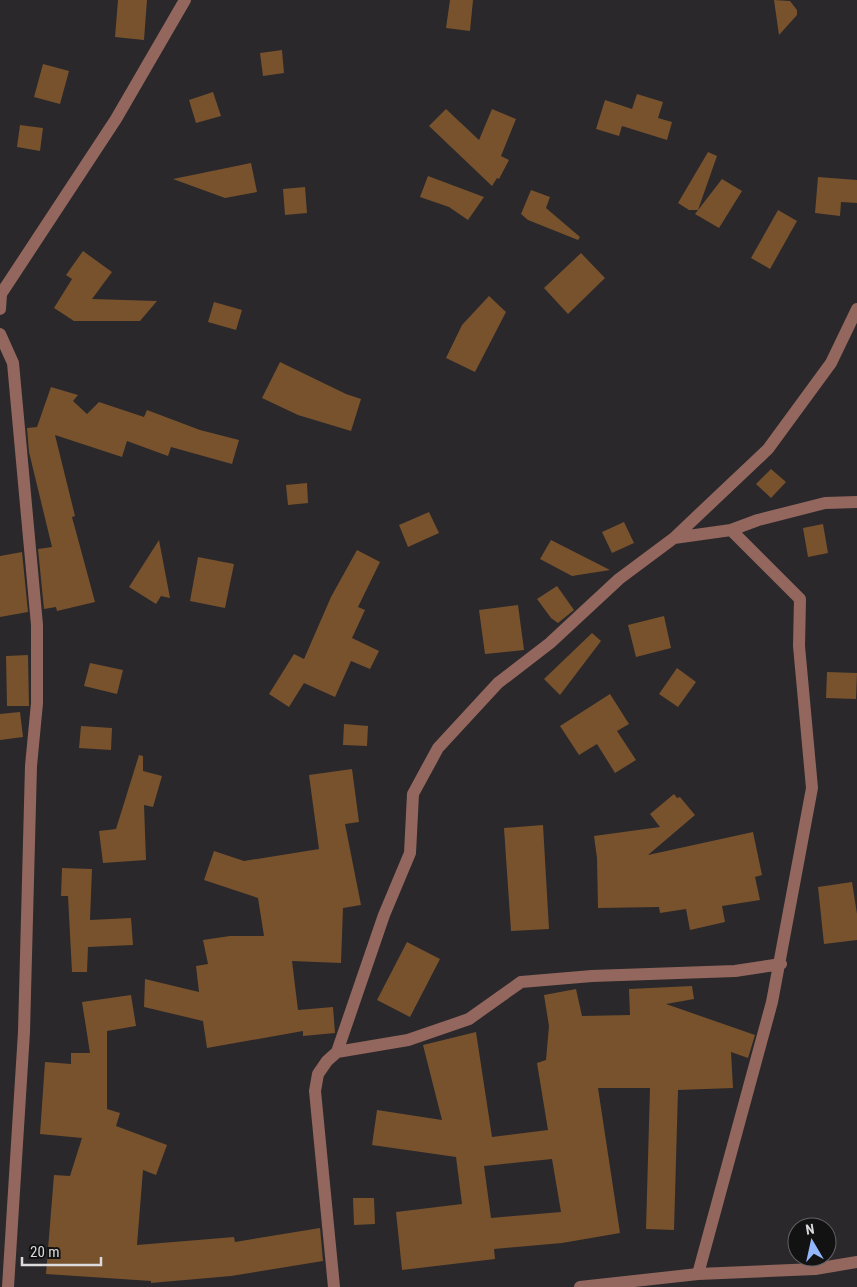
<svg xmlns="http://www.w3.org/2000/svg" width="857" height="1287" viewBox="0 0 857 1287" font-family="'Roboto Condensed',sans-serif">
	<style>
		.building { fill: #77522d; fill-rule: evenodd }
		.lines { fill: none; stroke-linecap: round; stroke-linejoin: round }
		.minor { stroke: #93675d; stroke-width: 12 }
	</style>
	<rect width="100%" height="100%" fill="#2a282b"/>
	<!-- building -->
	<path class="building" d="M118 0H147L144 40 115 37Z
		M450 0H473L470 31 446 28Z
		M774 0 790 1 797 10V15L779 35Z
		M282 50 284 73 263 76 260 53Z
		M43 64 69 71 60 104 34 97Z
		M213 92 221 116 196 123 189 100Z
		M637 94 663 102 658 118 672 122 667 140 622 126 619 136 596 129 605 100 632 109Z
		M446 109 479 140 492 109 516 119 501 156 509 160 499 179 497 178 492 186 429 126Z
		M20 125 43 128 40 151 17 147Z
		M708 152 717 156 698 210H689L678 203Z
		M251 163 257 192 225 198 173 179Z
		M428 176 484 197 468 220 449 207 420 197Z
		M818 177 857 180V203L841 202 840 216 815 213Z
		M722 179 742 191 719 228 695 214Z
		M305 187 307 213 285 215 283 189Z
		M531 190 550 197 546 208 580 237 578 240 528 220 521 214Z
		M778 210 797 221 770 269 751 258Z
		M83 251 112 272 92 299 157 301 140 321H74L54 308 72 279 66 275Z
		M581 253 605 278 568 314 544 288Z
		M489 296 506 312 475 372 446 358 462 325Z
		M214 302 242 310 236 330 208 322Z
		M280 362 346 394 361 399 351 431 298 415 262 398Z
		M51 387 78 395 73 401 87 414 99 402 144 417 147 410 200 430 239 440 232 464 171 447 168 456 127 441 122 457 55 435 75 516 72 517 95 602 57 611 56 607 44 609 38 549 52 547 29 452 27 428 37 427Z
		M771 469 786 482 771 498 756 484Z
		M307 483 308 503 288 505 286 485Z
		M429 512 439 533 408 547 399 525Z
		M624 522 634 543 612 553 602 532Z
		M823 524 828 553 808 557 803 528Z
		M159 540 170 598 161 596 156 604 129 587Z
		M551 540 610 570 572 576 540 559Z
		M357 550 380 562 358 607 365 610 352 638 379 651 370 669 351 661 335 697 304 683 289 707 269 694 294 654 304 659 331 597Z
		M22 552 28 612 0 617V556Z
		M198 557 234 564 225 608 190 601Z
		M557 586 574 610 558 623 551 618 537 599Z
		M518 605 524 650 485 654 479 610Z
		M664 616 671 648 636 657 628 625Z
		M592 633 601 641 560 695 544 679Z
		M28 655 29 706H7L6 656Z
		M90 663 123 670 117 694 84 686Z
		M677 668 696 682 678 707 659 694Z
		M827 672 857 673 856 699 826 698Z
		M610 694 629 724 617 731 636 760 615 773 597 744 579 755 560 726Z
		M20 712 23 737 0 740V714Z
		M344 724 368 726 367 746 343 745Z
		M81 726 112 728 111 750 79 748Z
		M139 755 143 756V771L162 776 153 807 144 805 146 860 103 863 99 831 116 829Z
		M352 769 359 822 345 824 361 905 343 908 341 963 292 961 298 1010 333 1007 335 1033 303 1036V1031L207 1048 203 1021 144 1007 145 979 199 992 196 966 208 964 203 940 230 936H264L258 898 204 880 214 851 244 861 319 849 309 775Z
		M674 794 677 798 680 797 695 815 648 855 753 832 762 875 755 877 760 900 722 906 725 922 690 930 686 909 660 913 659 907 598 908 597 858 594 836 660 827 650 814Z
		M543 825 549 929 511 931 504 828Z
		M62 868 92 869 90 920 131 918 133 945 88 947 87 972H72L68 896H61Z
		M852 882 857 914V940L824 944 818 887Z
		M407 942 440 959 410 1017 377 1000Z
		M692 986 694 999 666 1004 755 1035 748 1058 731 1052 733 1088 678 1090 674 1230 646 1229 650 1088H598L620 1233 562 1243 494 1249 495 1259 402 1270 396 1212 462 1204 456 1157 372 1145 377 1110 442 1120 423 1045 476 1032 492 1137 548 1130 537 1063 546 1060 549 1026 544 995 576 989 582 1016 630 1015 629 989ZM552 1159 561 1212 491 1218 484 1166Z
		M131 995 136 1026 107 1031V1109L120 1113 116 1126 167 1145 156 1175 143 1170 137 1245 234 1237 235 1242 320 1228 323 1261 231 1276 151 1283V1281L46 1274 54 1175 70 1176 82 1138 40 1134 45 1062 71 1064V1053H90L82 1002Z
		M353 1198H374L375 1224 354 1225Z"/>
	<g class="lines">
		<!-- minor -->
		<path class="minor" d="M0 309 1 294 116 119 185 0
			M0 334 13 363 37 625V703L31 766 24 1032 8 1287
			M674 538 768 449 831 363 857 309
			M337 1052 408 1040 469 1019 521 982 592 976 735 971 781 964
			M698 1274 772 1002 812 788 799 646 800 599 731 530
			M334 1287 315 1091 318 1074 327 1061 337 1052 384 915 410 853 413 794 438 748 498 683 550 643 619 579 674 538 731 530 758 520 825 503 857 502
			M580 1287 698 1274 815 1269 857 1262"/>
	</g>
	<!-- north arrow -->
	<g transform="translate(812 1242) rotate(351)"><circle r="24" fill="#121213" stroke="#626263"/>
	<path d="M0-4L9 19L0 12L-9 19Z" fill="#93b7fd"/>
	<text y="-8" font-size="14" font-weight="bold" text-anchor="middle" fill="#dbdadc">N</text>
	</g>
	<!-- scale -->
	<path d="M22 1257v8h79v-8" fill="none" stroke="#dbdadc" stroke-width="2.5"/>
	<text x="30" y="1257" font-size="15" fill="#dbdadc" stroke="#121213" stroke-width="4" paint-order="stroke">20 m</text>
</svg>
